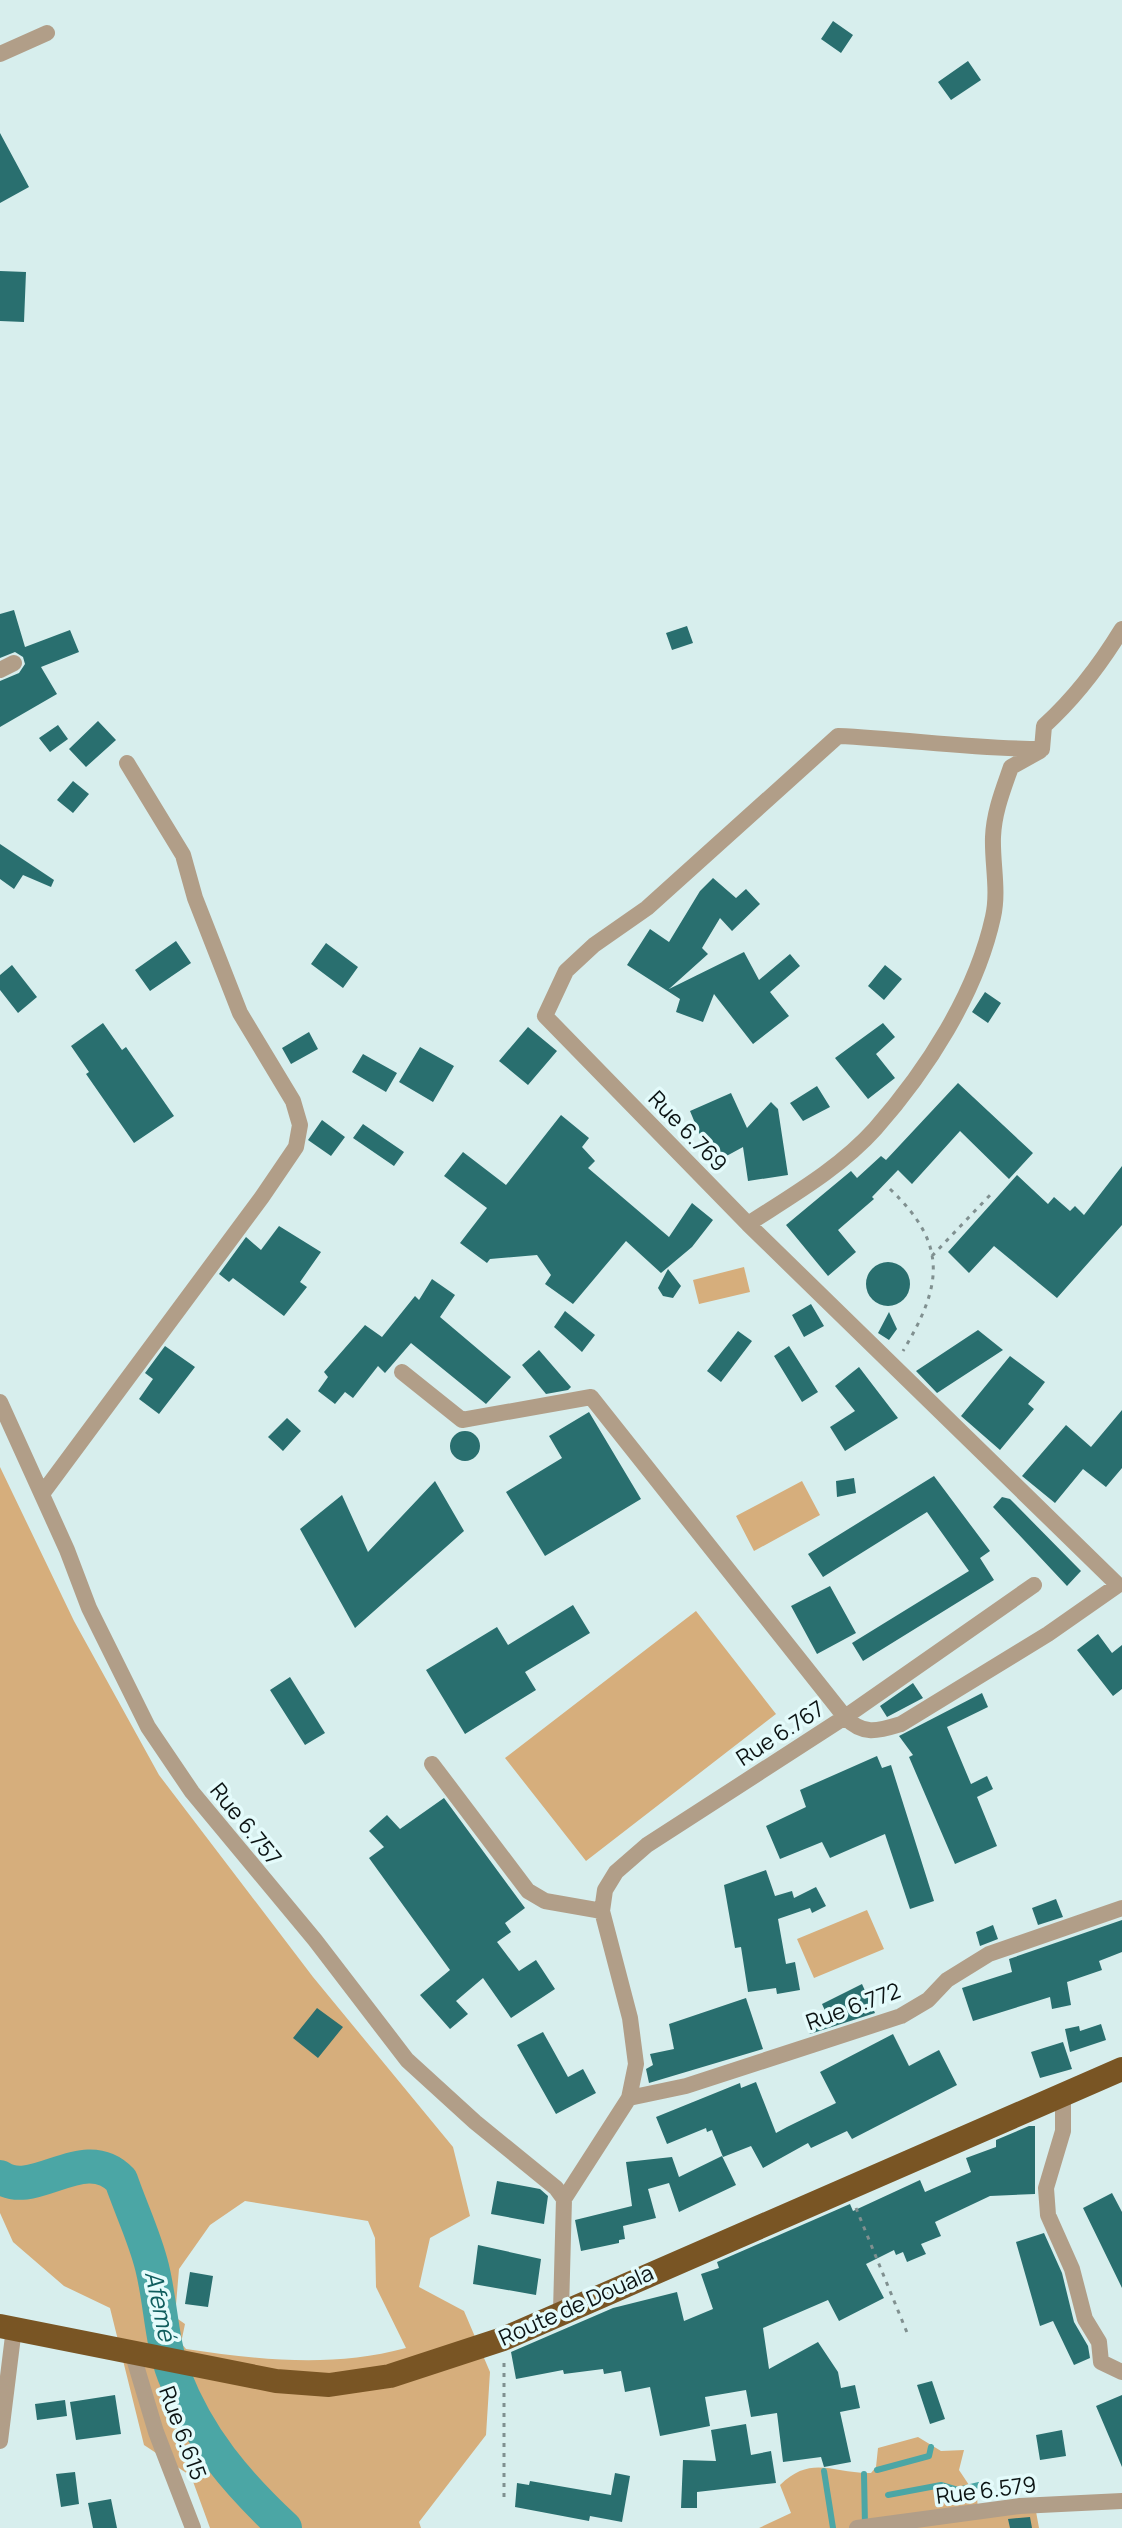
<svg xmlns="http://www.w3.org/2000/svg" width="1122" height="2528" viewBox="0 0 1122 2528" font-family="Manrope,sans-serif">
	<style>
		.green { fill: #d6ae7c; fill-rule: evenodd }
		.lines { fill: none; stroke-linecap: round; stroke-linejoin: round }
		.stream { stroke: #4ba6a5; stroke-width: 6 }
		.river { stroke: #4ba6a5; stroke-width: 34 }
		.building { fill: #296f6f }
		.path { stroke: #809090; stroke-width: 3; stroke-dasharray: 4 6; stroke-linecap: butt }
		.minor { stroke: #b19e88; stroke-width: 16 }
		.trunk { stroke: #795524; stroke-width: 24 }
		.labels { text-anchor: middle; stroke-width: 7; stroke-linejoin: round; paint-order: stroke }
		.street-label { font-size: 22px; fill: #0c1414; stroke: #e4fbfb }
		.water-label { font-size: 24px; font-style: italic; fill: #0f5d5d; stroke: #e4fbfb }
	</style>
	<rect width="100%" height="100%" fill="#d7eeed"/>
	<!-- green -->
	<path class="green" d="M744 1267 750 1292 699 1304 693 1280Z
		M0 1467 74 1621 159 1775 313 1977 453 2147 470 2216 430 2238 419 2287 464 2311 490 2372 486 2435 419 2522 421 2528H210L191 2476 144 2445 110 2308 64 2286 13 2242 0 2213ZM245 2201 368 2221 375 2238 376 2287 406 2348C332 2368 261 2360 186 2349L181 2343 185 2324 175 2317 179 2269 210 2225Z
		M802 1481 820 1515 754 1551 736 1516Z
		M696 1611 776 1714 586 1861 505 1758Z
		M867 1910 884 1949 814 1978 797 1939Z
		M918 2437 941 2451 964 2450 959 2470 977 2497 978 2511 1035 2506 1039 2528H759L791 2513 780 2485C812 2454 833 2474 871 2473L876 2467 878 2448Z"/>
	<g class="lines">
		<!-- stream -->
		<path class="stream" d="M877 2470 929 2456 931 2447
			M824 2471 833 2528
			M864 2474 865 2526
			M888 2495 941 2485 958 2490 979 2485"/>
		<!-- river -->
		<path class="river" d="M0 2177C34 2201 84 2141 121 2180 131 2209 145 2238 152 2267 161 2303 161 2341 174 2375 199 2439 236 2482 285 2528"/>
	</g>
	<!-- building -->
	<path class="building" d="M833 21 853 35 841 53 821 39Z
		M968 61 981 80 951 100 938 82Z
		M0 133 29 187 0 203Z
		M0 271 26 272 24 322 0 321Z
		M14 610 25 647 70 630 79 652 41 667 57 694 0 727V681L19 673 25 664 23 657 15 652 0 658V614Z
		M687 626 693 643 672 650 666 633Z
		M98 721 116 740 86 767 69 749Z
		M58 725 68 739 50 752 39 738Z
		M73 781 89 794 73 813 57 800Z
		M0 844 54 880 51 887 23 875 14 889 0 879Z
		M713 878 736 898 746 889 760 904 732 931 720 918 702 948 708 954 669 989 744 952 759 980 790 954 800 966 770 992 789 1016 753 1044 714 994 703 1022 676 1012 680 999 627 965 650 929 669 942 700 891Z
		M176 941 191 963 150 991 135 970Z
		M326 943 358 967 343 988 311 964Z
		M12 965 37 997 18 1013 0 990V975Z
		M885 965 902 979 884 1000 868 986Z
		M985 992 1001 1003 988 1023 972 1012Z
		M103 1023 122 1050 126 1047 174 1116 134 1143 86 1074 89 1072 71 1046Z
		M883 1023 895 1037 876 1054 895 1078 868 1099 835 1058Z
		M528 1027 557 1051 528 1085 499 1061Z
		M309 1032 318 1049 291 1064 282 1048Z
		M420 1047 454 1066 433 1102 399 1082Z
		M363 1054 397 1073 386 1092 352 1072Z
		M958 1083 1033 1153 1009 1179 960 1131 912 1184 898 1170 872 1197 874 1199 838 1230 856 1252 828 1276 786 1225 851 1171 857 1178 881 1156 886 1160Z
		M817 1086 830 1107 803 1121 790 1103Z
		M731 1093 747 1128 771 1102 778 1109 788 1175 748 1181 743 1147 721 1159 713 1144 705 1147 690 1111Z
		M561 1115 589 1138 582 1147 595 1161 588 1168 669 1237 692 1203 713 1220 692 1247 661 1273 626 1241 573 1304 545 1284 551 1275 537 1255 490 1259 487 1263 460 1243 487 1208 444 1176 463 1152 506 1185Z
		M322 1120 345 1137 331 1156 308 1140Z
		M363 1124 404 1152 394 1166 353 1138Z
		M1122 1166V1225L1057 1298 994 1246 969 1273 948 1252 1017 1175 1048 1204 1054 1197 1070 1211 1075 1206 1084 1215Z
		M279 1226 321 1252 300 1282 307 1287 284 1316 233 1278 229 1282 219 1274 246 1237 261 1250Z
		M866 1284a22 22 0 1 1 44 0a22 22 0 1 1-44 0Z
		M668 1269 681 1286 673 1298 663 1296 658 1288Z
		M432 1279 455 1295 440 1317 511 1377 486 1404 411 1343 385 1373 378 1366 353 1398 345 1392 335 1404 318 1391 328 1377 324 1372 365 1325 382 1337 415 1296 419 1300Z
		M811 1304 824 1326 804 1337 792 1315Z
		M565 1311 595 1335 582 1352 554 1327Z
		M889 1312 897 1329 889 1340 878 1333Z
		M978 1330 1003 1350 937 1393 916 1371Z
		M738 1331 752 1341 721 1382 707 1371Z
		M165 1346 195 1367 159 1414 139 1399 153 1379 145 1373Z
		M789 1346 818 1392 802 1402 774 1356Z
		M539 1350 571 1387 568 1390 546 1394 522 1365Z
		M1010 1356 1045 1382 1028 1404 1034 1409 1000 1450 961 1416Z
		M859 1367 898 1418 845 1451 830 1427 855 1411 835 1386Z
		M1122 1410V1468L1106 1487 1083 1469 1055 1503 1022 1476 1066 1425 1091 1447Z
		M589 1412 641 1499 545 1556 506 1492 562 1458 549 1436Z
		M287 1418 301 1431 283 1451 268 1437Z
		M450 1446a15 15 0 1 1 30 0a15 15 0 1 1-30 0Z
		M934 1476 990 1551 980 1558 994 1580 863 1661 852 1643 969 1571 927 1512 823 1577 808 1554Z
		M854 1478 856 1493 837 1497 836 1481Z
		M435 1481 464 1531 355 1628 300 1529 342 1495 368 1552Z
		M1002 1497 1010 1499 1081 1571 1067 1586 993 1507Z
		M830 1586 856 1633 817 1654 791 1606Z
		M573 1605 590 1633 525 1672 536 1690 465 1734 426 1670 497 1627 508 1645Z
		M1098 1634 1112 1653 1122 1645V1689L1113 1696 1077 1650Z
		M290 1677 325 1733 305 1745 270 1690Z
		M913 1683 923 1698 887 1717 880 1706Z
		M982 1693 988 1707 947 1727 971 1784 987 1776 993 1789 977 1797 997 1846 955 1864 909 1757 913 1755 899 1736Z
		M877 1756 882 1768 891 1765 934 1901 910 1909 885 1834 830 1858 822 1842 780 1859 766 1826 806 1807 800 1790Z
		M444 1798 525 1908 505 1923 511 1932 497 1942 519 1971 536 1960 555 1989 511 2018 483 1978 456 2001 468 2014 450 2029 420 1995 450 1970 369 1858 384 1847 369 1831 387 1815 400 1829Z
		M766 1870 775 1896 792 1891 794 1898 816 1887 826 1906 812 1913 810 1908 778 1919 786 1964 795 1962 800 1990 777 1994 776 1988 748 1992 741 1947 735 1948 724 1885Z
		M1056 1899 1063 1917 1038 1925 1032 1908Z
		M1122 1920V1952L1099 1961 1102 1970 1067 1982 1071 2005 1052 2009 1050 1997 973 2021 962 1988 1012 1972 1009 1959Z
		M993 1925 998 1939 980 1946 976 1932Z
		M862 1984 875 2013 810 2034 806 2025 827 2015 822 2004Z
		M746 1998 763 2049 649 2083 646 2069 653 2065 650 2054 674 2049 669 2024Z
		M317 2008 343 2027 318 2058 293 2038Z
		M1101 2024 1106 2040 1070 2052 1065 2029 1079 2026 1080 2031Z
		M543 2032 568 2077 583 2069 596 2093 556 2114 517 2045Z
		M893 2034 909 2066 939 2050 957 2085 852 2139 847 2131 811 2148 808 2143 763 2168 751 2146 723 2157 712 2130 707 2132 706 2128 667 2144 656 2117 740 2083 741 2088 756 2082 776 2133 787 2127 836 2103 820 2072Z
		M1063 2042 1072 2069 1040 2078 1031 2052Z
		M1029 2126H1035V2194L990 2196 935 2222 941 2236 921 2244 926 2254 907 2262 903 2252 896 2255 894 2250 866 2264 884 2298 839 2321 828 2300 763 2328 769 2369 818 2342 838 2372 841 2388 855 2385 860 2408 840 2412 851 2462 824 2467 821 2457 783 2462 777 2413 751 2417 746 2390 705 2397 710 2426 660 2436 650 2387 625 2392 621 2371 604 2374 603 2369 564 2374 563 2370 516 2379 511 2352 613 2308 677 2292 684 2321 713 2309 701 2274 719 2268 717 2262 850 2204 853 2211 920 2180 925 2192 971 2172 966 2158 996 2147V2140Z
		M722 2156 736 2185 679 2212 669 2183 648 2189 656 2218 623 2226 625 2239 619 2240V2243L581 2251 575 2220 632 2206 626 2162 672 2157 679 2177Z
		M497 2181 540 2189 548 2196 544 2224 491 2214Z
		M1112 2193 1122 2212V2288L1083 2208Z
		M1044 2233 1062 2273 1074 2322 1088 2346 1090 2358 1074 2365 1053 2321 1040 2326 1016 2242Z
		M478 2245 541 2259 536 2295 473 2284Z
		M190 2272 213 2276 208 2307 185 2304Z
		M932 2381 945 2419 930 2424 917 2385Z
		M115 2395 121 2434 76 2440 70 2402Z
		M1122 2395V2467L1096 2406Z
		M65 2400 67 2416 37 2420 35 2404Z
		M746 2424 751 2455 771 2451 776 2483 697 2492V2508H681L683 2460 716 2461 711 2430Z
		M1062 2430 1066 2456 1040 2460 1036 2435Z
		M75 2472 79 2504 61 2507 56 2474Z
		M615 2473 630 2476 622 2522 590 2516 589 2521 515 2507 517 2483 529 2485 530 2481 611 2495Z
		M111 2499 117 2528H93L88 2503Z
		M1030 2517 1032 2528H1010L1008 2519Z"/>
	<g class="lines">
		<!-- path -->
		<path class="path" d="M890 1189C949 1245 942 1286 903 1351
			M932 1256 992 1193
			M856 2208 908 2335
			M504 2363V2501"/>
		<!-- minor -->
		<path class="minor" d="M0 54 47 33
			M0 670 14 663
			M748 1224C791 1196 840 1168 875 1129 927 1070 976 994 993 917 999 891 992 863 993 837 994 812 1003 790 1011 767L1040 751
			M402 1372 462 1420 591 1397 845 1717 647 1845 616 1872 605 1890 602 1911 630 2018 636 2064 629 2098 564 2199 561 2311
			M0 1402 67 1550 89 1608 148 1727 192 1792 315 1940 407 2060 475 2122 556 2188 564 2199
			M42 1494 262 1197 296 1147 300 1125 293 1101 240 1013 195 898 183 855 127 763
			M1034 1585 845 1717C863 1736 878 1731 901 1724L1048 1634 1118 1585 748 1224 545 1016 566 971 594 945 647 908 838 736C907 739 973 749 1042 749L1044 726C1075 698 1100 665 1122 629
			M432 1764 528 1891 545 1901 602 1911
			M1063 2093V2131L1046 2188 1048 2215 1072 2269 1085 2319 1099 2342 1101 2362 1122 2372
			M629 2098 686 2086 901 2016 928 2000 947 1980 989 1954 1122 1908
			M132 2352 156 2432 193 2528
			M0 2441 14 2328
			M857 2528 1020 2506 1122 2501"/>
		<!-- trunk -->
		<path class="trunk" d="M0 2326 276 2381 329 2385 390 2376 503 2339 1122 2069"/>
	</g>
	<g class="labels">
		<!-- street labels -->
		<g class="street-label">
			<text transform="translate(688 1131) rotate(46)" y="8">Rue 6.769</text>
			<text transform="translate(780 1733) rotate(-33)" y="8">Rue 6.767</text>
			<text transform="translate(246 1824) rotate(51)" y="8">Rue 6.757</text>
			<text transform="translate(853 2006) rotate(-20)" y="8">Rue 6.772</text>
			<text transform="translate(576 2305) rotate(-24)" y="8">Route de Douala</text>
			<text transform="translate(183 2433) rotate(70)" y="8">Rue 6.615</text>
			<text transform="translate(986 2490) rotate(-7)" y="8">Rue 6.579</text>
		</g>
		<!-- water labels -->
		<g class="water-label">
			<text transform="translate(160 2306) rotate(78)" y="8">Afemé</text>
		</g>
	</g>
</svg>
